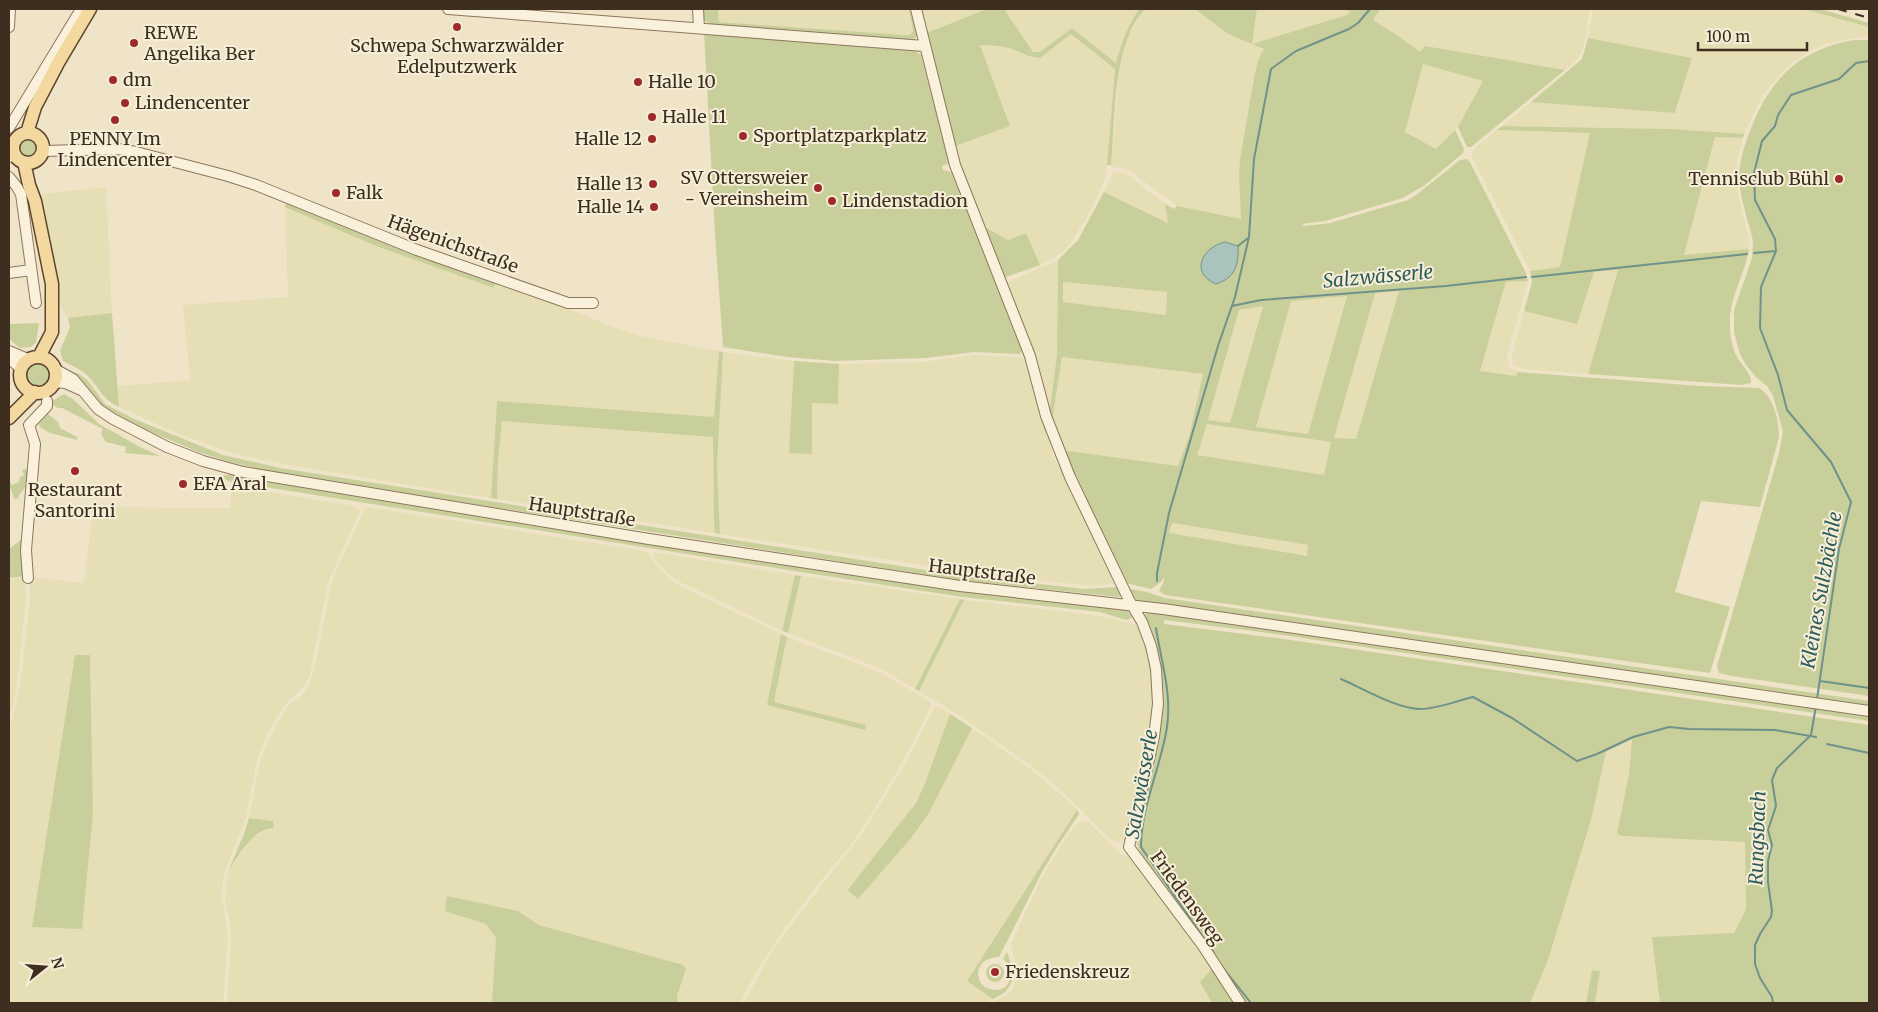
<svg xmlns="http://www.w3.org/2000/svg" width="1878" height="1012" viewBox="0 0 1878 1012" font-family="Merriweather,serif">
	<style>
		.farmland { fill: #e6deb5; fill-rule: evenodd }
		.green { fill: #c9cf9b; fill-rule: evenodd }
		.water { fill: #a9c4bc; stroke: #6f938a }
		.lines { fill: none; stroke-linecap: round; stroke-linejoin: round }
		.stream { stroke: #6f938a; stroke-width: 2 }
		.minor-casing { stroke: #8d765c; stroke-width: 12 }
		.major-casing { stroke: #5b4430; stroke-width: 15 }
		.minor { stroke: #faf1dc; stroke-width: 10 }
		.major { stroke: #f3d9a0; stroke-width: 12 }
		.rail { stroke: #3d2e20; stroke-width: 2; stroke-dasharray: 9 9; stroke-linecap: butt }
		.poi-dot { fill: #9e2a2b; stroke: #f7eed8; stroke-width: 2 }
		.labels { text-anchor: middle; stroke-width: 4; stroke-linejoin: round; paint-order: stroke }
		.poi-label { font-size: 18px; fill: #3d2e20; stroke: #f7eed8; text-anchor: start }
		.street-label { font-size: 18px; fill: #3d2e20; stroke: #f7eed8 }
		.water-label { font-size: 19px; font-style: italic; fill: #2f5d5a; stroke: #f7eed8 }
	</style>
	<rect width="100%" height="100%" fill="#f0e4c8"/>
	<!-- farmland -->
	<path class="farmland" d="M718 9H909L913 31 910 35H904L718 22Z
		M918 9H987L924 34Z
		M1004 9H1139L1122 42 1116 63 1072 28 1040 52H1033Z
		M1145 9H1195L1228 34 1252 43 1257 9H1345L1350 12 1347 15 1253 44 1265 49 1258 60 1254 78 1240 159 1239 176 1241 220 1177 206 1127 169 1113 167 1111 165 1119 72 1123 55 1129 33Z
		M1380 9H1590L1584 44 1580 55 1576 61 1565 70 1425 46 1420 53 1397 35 1373 20Z
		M1593 9H1803L1869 27V37L1854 38 1828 43 1813 49 1790 64 1763 94 1744 134 1672 129 1502 126 1531 102 1676 113 1692 58 1588 38Z
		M1071 34 1115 69 1107 165 1105 178 1092 208 1071 243 1060 254 1040 265 1026 233 1008 241 981 225 952 147 1010 126 980 45 1010 48 1035 58Z
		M1423 64 1483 81 1460 125 1436 149 1405 132Z
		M1497 130 1590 133 1560 267 1530 271 1471 155 1475 148Z
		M1715 137 1743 138 1737 160V190L1748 235 1749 249 1684 256Z
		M1115 172 1124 173 1131 177 1165 204 1169 223 1104 192 1112 175Z
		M106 187 112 313 68 318 58 304 57 275 42 194Z
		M285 207 376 246 494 288 496 280 611 326 644 337 719 351 714 417 497 401 491 498 305 468 235 454 181 435 119 407 118 386 190 380 183 305 288 297Z
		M1058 260 1057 354 1050 408 1047 413 1005 286 1008 282Z
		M1618 270 1588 374 1522 369 1513 364 1512 356 1524 311 1577 323 1594 272Z
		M1507 281H1528L1507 356 1509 367 1518 372 1517 376 1480 371Z
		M1063 282 1167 292 1166 315 1062 302Z
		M1399 291 1356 440 1334 438 1375 293Z
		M1347 295 1308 434 1255 427 1291 300Z
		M1263 305 1230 424 1208 420 1239 310Z
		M723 352 794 361 789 453H811L812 403 838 404 839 364 923 362 972 355 1018 357 1024 359 1027 361 1053 455 1115 582V584L1091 586 968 572 720 534 717 467Z
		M1062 357 1203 374 1189 437 1178 466 1061 450 1054 431 1053 415Z
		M502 421 713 437V477L715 533 497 499 498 459Z
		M1206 424 1331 442 1324 475 1197 455Z
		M232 486 356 506 360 511 328 582 310 675 306 684 285 705 275 719 266 736 256 764 246 817 225 871 221 892 228 936 223 1003H9V728L14 713 20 686 30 601V577L84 583 93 507 230 508ZM75 655H90L93 813 82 928 32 927Z
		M368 507 644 551 647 553 665 575 678 585 781 634 768 705 847 726 866 725 774 702 787 637 880 672 930 702 931 706 902 763 868 819 850 846 818 884 780 935 756 972 740 1003H678L677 996 686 969 539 925 518 911 447 896 446 911 486 924 496 938 492 1003H227L231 937 230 921 225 900 227 877 229 869 250 840 266 828 273 821 249 818 259 766 265 748 280 719 288 706 303 694 309 685 315 667 330 590 334 576 365 508Z
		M1171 523 1308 545 1307 557 1168 533Z
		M653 552 795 575 782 631 680 582 667 573 654 558Z
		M801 576 960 599 915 689 879 668 788 633Z
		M24 577 26 598 18 676 15 697 9 719V579Z
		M964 600 1101 616 1139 626 1153 666 1154 721 1127 839 1121 842H1116L1109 838 1060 789 1030 765 960 716 919 691Z
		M938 706 950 714 924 786 858 899 912 837 929 813 972 728 1036 773 1077 810 967 981 993 999 987 1003H744L771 953 792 924 864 831 908 759 934 708Z
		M1632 739 1623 836 1745 841 1746 909 1734 933 1652 937 1660 1003H1595L1600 971 1592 970 1586 1003H1530L1548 960 1591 820 1606 752Z
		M1081 821 1089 823 1113 847 1121 854 1131 858 1214 966 1200 982 1212 1003H1185L1184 1002 1183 1003H992L1005 996 1012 990 1015 982 1017 971 1011 944 1040 881 1063 842 1075 826Z"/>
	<!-- green -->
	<path class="green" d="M702 9H718L719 22 904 35H910L913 31 909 9H914L918 35 912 41 715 26 705 21Z
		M987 9H1004L1033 52H1040L1072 28 1116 63C1121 43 1128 26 1139 9H1145C1139 17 1132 25 1129 35 1113 75 1115 122 1111 165H1107L1115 69 1071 34 1040 58C1029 58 1019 51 1009 48 999 46 990 45 980 45L1010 126 952 147 924 34Z
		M1195 9H1257L1252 44 1347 15 1350 12 1345 9 1358 10 1360 9H1380L1373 20 1397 35 1420 52 1425 46 1565 70 1471 147H1467L1458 127 1483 81 1423 64 1405 132 1436 149 1455 130 1464 149 1463 153 1425 185 1403 198 1325 221 1302 224 1305 226 1330 223 1408 200 1416 195 1460 160 1467 159 1470 162 1526 273 1528 281 1506 282 1480 371 1516 376 1518 372 1700 386 1759 388C1774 396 1779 422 1779 437L1760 507 1701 501 1675 592 1730 607 1710 673 1165 595 1159 591 1164 581V578L1161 582 1151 589 1126 583 1061 450 1178 466 1189 437 1203 374 1062 357 1053 415 1054 430 1047 413 1050 408 1057 354 1058 260 1078 240 1104 192 1168 223 1165 204 1174 209 1177 206 1241 219 1239 176 1240 159 1254 78 1258 60 1264 49 1228 34ZM1063 282 1167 292 1166 315 1063 302ZM1399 291 1356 439 1334 438 1375 293ZM1347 296 1308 434 1256 427 1291 301ZM1263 306 1230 423 1208 420 1239 310ZM1207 424 1331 442 1324 475 1197 455ZM1172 523 1308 545 1307 556 1169 533Z
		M1803 9H1820L1869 23V27Z
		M704 32 910 48 921 55 949 162 948 164 942 166 943 170 951 172 1023 349 1020 354 974 352 926 358 835 361 787 357 723 347 715 233Z
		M1588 38 1692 58 1675 113 1531 102 1582 59Z
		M1854 40H1869V696L1732 676 1719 673 1717 666 1779 453 1783 431 1773 396 1767 386 1756 377 1746 365 1740 354 1734 332V310L1752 258 1753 241C1748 219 1739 197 1739 174 1740 158 1746 140 1752 126 1771 77 1802 49 1854 40Z
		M1502 126 1672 129 1744 134 1743 138 1715 137 1684 255 1749 249C1745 275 1728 299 1730 327 1730 336 1732 345 1735 353 1739 363 1752 373 1751 383L1742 385 1588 374 1618 270 1594 272 1577 324 1524 311 1532 282 1530 271 1560 267 1590 133 1497 130Z
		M17 148a11 11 0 1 1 22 0a11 11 0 1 1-22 0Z
		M286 201 496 280 494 288 376 246 285 207Z
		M981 225 1008 240 1026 233 1040 265 1003 278Z
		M112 313 119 407C102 399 100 389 88 376 81 369 72 366 63 361L60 351 70 327 68 318Z
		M39 323 36 342 31 347 20 348 9 339V324Z
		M719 351 723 352 717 467 720 534 715 533 714 520 713 437 502 421 498 459 497 499 491 498 497 401 714 417Z
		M23 375a14 14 0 1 1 28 0a14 14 0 1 1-28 0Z
		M794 361 839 364 838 404 812 403V454L789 453Z
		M71 371 81 375 88 381 105 404 132 418 223 455 280 468 944 573 1084 589 1118 587 1122 593 1119 597 959 580 280 474 234 463 201 453 146 430 100 405 69 373Z
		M64 394 73 399 99 424 140 447 160 456 125 453 126 447 106 442 101 434 103 429 62 408H58L53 405 52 401Z
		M48 414 58 422 60 428 77 437V440L50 433 40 427 39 424Z
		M28 468C28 480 28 486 19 495V498L14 499 11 489H9V481L12 485 19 482 20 477 24 475 22 470Z
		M233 474 1123 608 1128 611 1132 617 1130 619 1126 620 1100 612 962 597 801 572 233 482 228 481 221 476Z
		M23 538 25 576 9 578V549Z
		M795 575 801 576 788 633 782 631Z
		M1131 589 1147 592 1165 598 1869 701V705L1194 608 1140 602 1130 595 1129 590Z
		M960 599 964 600 919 691 915 689Z
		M1146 613H1163L1869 716V721L1254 631 1164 620V624L1277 638 1869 725V1003H1660L1652 937 1734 933 1746 909 1745 842 1623 836 1617 834 1629 774 1632 739 1606 752 1591 820 1548 960 1530 1003H1243L1142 857 1135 838 1161 702 1144 617Z
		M781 634 787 637 774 702 866 725 865 730 767 705Z
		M75 655H90L93 813 82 929 32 927Z
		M950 714 972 728 929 813 912 837 858 899 848 890 915 804 924 786Z
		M1077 810 1079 814 1057 847 1042 872 999 957C971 957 973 989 994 990 1013 991 1015 968 1003 959L1007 952C1015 974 1017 988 993 999L967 981Z
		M249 818 273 821 274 828C252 829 241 853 229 869L244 834Z
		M447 896 518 911 539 925 683 965 686 969 677 996 678 1003H492L496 938 486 924 445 911Z
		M986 973a9 9 0 1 1 18 0a9 9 0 1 1-18 0Z
		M1214 966 1236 1003H1212L1200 982Z
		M1592 970 1600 971 1595 1003H1586Z"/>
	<!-- water -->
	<path class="water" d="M1225 242 1238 246C1239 265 1235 278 1216 284 1190 273 1201 248 1225 242Z"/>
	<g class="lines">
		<!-- stream -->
		<path class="stream" d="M1238 246 1248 238
			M1754 253 1776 251
			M1532 277 1747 254
			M1232 306 1261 300 1446 286 1526 277
			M1157 581V573L1169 513 1218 346 1235 297 1249 237 1254 159 1271 69 1296 51 1349 29 1358 23 1370 9
			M1156 628C1161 661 1172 693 1167 727 1161 767 1141 806 1141 847L1214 953
			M1341 679C1362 688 1397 709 1420 709 1437 709 1456 701 1473 697L1512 718 1577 761 1597 754 1633 737 1669 727 1689 729 1775 730 1816 737
			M1820 681 1869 688
			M1817 699 1839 549 1851 502 1831 462 1787 410 1778 375 1760 328 1761 287 1776 251 1775 239 1755 200 1754 173 1762 141 1775 126 1778 115 1791 95 1839 79 1856 63 1869 61
			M1827 744 1869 753
			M1223 968 1251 1003
			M1773 1003 1772 997 1760 978 1755 964V945L1760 934 1771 917 1772 911 1768 882V861L1772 845 1768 830 1776 806 1772 780 1777 768 1811 735 1816 706"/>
		<defs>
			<path id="minor" d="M448 9 924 46
				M698 9 699 28
				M916 9 955 165 1030 356 1046 416 1070 477 1129 600 1142 622 1151 646 1156 669 1158 704 1154 737 1129 847 1203 946 1240 1003
				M9 27 10 9
				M9 128 81 9
				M43 151 118 149 136 152 228 176 256 185 417 250 568 303H593
				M9 157 15 154
				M9 177 17 187 21 194 36 303
				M9 273 31 270
				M9 351 28 359
				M9 358 21 369
				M55 369 73 379 98 409 113 419 167 447 203 461 243 472 649 539 960 586 1163 609 1869 711
				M54 382 65 383 81 390
				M28 578 26 550 35 444 29 425 47 406V401"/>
			<path id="major" d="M27 133 35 107 58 63 90 9
				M13 148a15 15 0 1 1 30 0a15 15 0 1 1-30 0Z
				M24 162 29 185 35 201 52 284V332L39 357
				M20 375a18 18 0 1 1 36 0a18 18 0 1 1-36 0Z
				M9 418 35 392"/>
		</defs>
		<!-- minor casing -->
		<use href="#minor" class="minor-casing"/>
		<!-- major casing -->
		<use href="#major" class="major-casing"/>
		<!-- minor -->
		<use href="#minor" class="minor"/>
		<!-- major -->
		<use href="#major" class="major"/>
		<!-- rail -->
		<path class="rail" d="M1838 9 1869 18"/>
	</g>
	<!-- markers -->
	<g class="poi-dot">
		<circle cx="457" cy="27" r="5"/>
		<circle cx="134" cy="43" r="5"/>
		<circle cx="113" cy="80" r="5"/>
		<circle cx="638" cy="82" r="5"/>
		<circle cx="125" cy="103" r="5"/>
		<circle cx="652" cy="117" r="5"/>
		<circle cx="115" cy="120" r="5"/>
		<circle cx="743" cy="136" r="5"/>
		<circle cx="652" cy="139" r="5"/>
		<circle cx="1839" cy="179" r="5"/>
		<circle cx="653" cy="184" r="5"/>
		<circle cx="818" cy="188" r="5"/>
		<circle cx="336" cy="193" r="5"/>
		<circle cx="832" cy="201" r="5"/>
		<circle cx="654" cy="207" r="5"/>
		<circle cx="75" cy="471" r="5"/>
		<circle cx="183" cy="484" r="5"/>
		<circle cx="995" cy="972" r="5"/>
	</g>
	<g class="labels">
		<!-- poi labels -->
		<g class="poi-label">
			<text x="144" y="39">REWE<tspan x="144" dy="21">Angelika Ber</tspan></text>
			<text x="457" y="52" text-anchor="middle">Schwepa Schwarzwälder<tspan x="457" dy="21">Edelputzwerk</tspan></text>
			<text x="123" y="86">dm</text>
			<text x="648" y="88">Halle 10</text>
			<text x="135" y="109">Lindencenter</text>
			<text x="662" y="123">Halle 11</text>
			<text x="753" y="142">Sportplatzparkplatz</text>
			<text x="115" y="145" text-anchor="middle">PENNY Im<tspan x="115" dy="21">Lindencenter</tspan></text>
			<text x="642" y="145" text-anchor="end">Halle 12</text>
			<text x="808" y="184" text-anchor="end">SV Ottersweier<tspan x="808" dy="21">- Vereinsheim</tspan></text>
			<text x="1829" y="185" text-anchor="end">Tennisclub Bühl</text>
			<text x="643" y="190" text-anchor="end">Halle 13</text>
			<text x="346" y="199">Falk</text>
			<text x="842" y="207">Lindenstadion</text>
			<text x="644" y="213" text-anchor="end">Halle 14</text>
			<text x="193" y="490">EFA Aral</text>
			<text x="75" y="496" text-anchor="middle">Restaurant<tspan x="75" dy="21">Santorini</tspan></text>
			<text x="1005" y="978">Friedenskreuz</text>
		</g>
		<!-- street labels -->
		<g class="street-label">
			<text transform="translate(453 244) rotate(20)" y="6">Hägenichstraße</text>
			<text transform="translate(582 512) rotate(9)" y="6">Hauptstraße</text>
			<text transform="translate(982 572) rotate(7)" y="6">Hauptstraße</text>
			<text transform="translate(1187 898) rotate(54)" y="6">Friedensweg</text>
		</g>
		<!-- water labels -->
		<g class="water-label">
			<text transform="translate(1378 276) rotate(-5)" y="7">Salzwässerle</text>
			<text transform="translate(1821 590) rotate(-80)" y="7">Kleines Sulzbächle</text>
			<text transform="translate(1141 784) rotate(-80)" y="7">Salzwässerle</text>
			<text transform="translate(1757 838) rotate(-88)" y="7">Rungsbach</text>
		</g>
	</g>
	<!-- border -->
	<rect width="1878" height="1012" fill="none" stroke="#3d2e20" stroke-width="20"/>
	<!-- north arrow -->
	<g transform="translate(45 967) rotate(73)" stroke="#f7eed8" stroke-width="4" paint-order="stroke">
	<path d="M0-4L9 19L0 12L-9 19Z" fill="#3d2e20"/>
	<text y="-8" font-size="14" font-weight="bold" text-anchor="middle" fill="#3d2e20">N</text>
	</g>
	<!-- scale -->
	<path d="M1698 42v8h109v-8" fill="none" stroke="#3d2e20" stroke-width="2.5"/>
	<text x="1706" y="42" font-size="15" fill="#3d2e20" stroke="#f7eed8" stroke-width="4" paint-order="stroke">100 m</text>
</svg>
